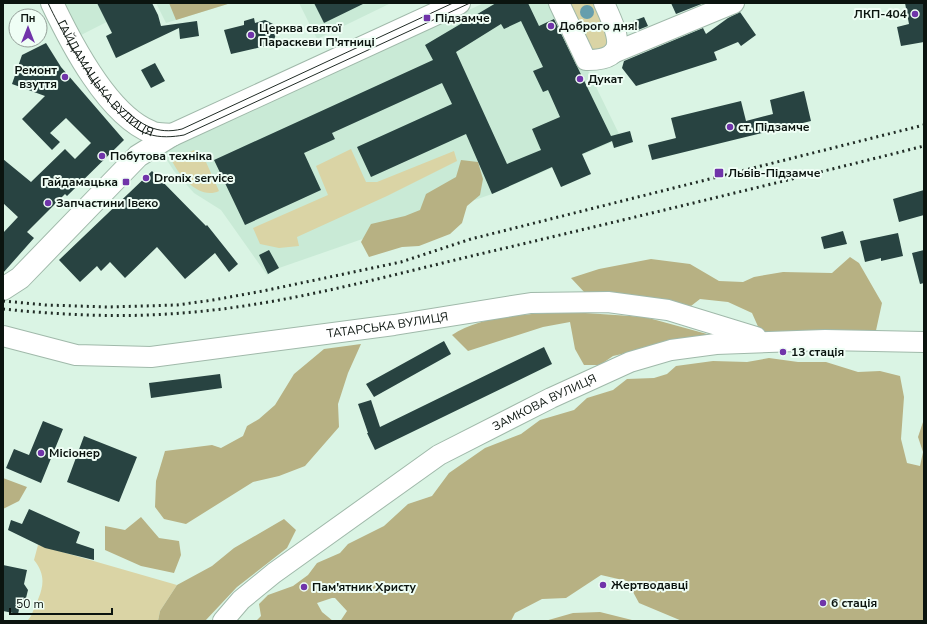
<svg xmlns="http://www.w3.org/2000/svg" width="927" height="624" viewBox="0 0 927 624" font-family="'Nunito Sans',sans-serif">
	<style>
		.built { fill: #c9ead6 }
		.green { fill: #dad4a5 }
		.forest { fill: #b7b183; fill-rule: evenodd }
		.water { fill: #669ead }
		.building { fill: #284341; fill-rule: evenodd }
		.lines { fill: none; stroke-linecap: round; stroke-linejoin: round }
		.minor-casing { stroke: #a0b9aa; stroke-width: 22 }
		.major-casing { stroke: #a0b9aa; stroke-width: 24 }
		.minor { stroke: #fff; stroke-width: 20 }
		.major { stroke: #fff; stroke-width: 22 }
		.tram { stroke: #212c26; stroke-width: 1 }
		.rail { stroke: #212c26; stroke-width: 3; stroke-dasharray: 2 4; stroke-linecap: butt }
		.poi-dot { fill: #7034a9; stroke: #effef5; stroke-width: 1.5 }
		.labels { text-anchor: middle; stroke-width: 4; stroke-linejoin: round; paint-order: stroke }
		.poi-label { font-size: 12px; font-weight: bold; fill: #0b140f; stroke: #effef5; text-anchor: start }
		.street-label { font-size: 12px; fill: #0b140f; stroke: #effef5 }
	</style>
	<rect width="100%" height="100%" fill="#daf4e4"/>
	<!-- built -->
	<path class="built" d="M63 3H144L81 35Z
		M156 3H231L166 23Z
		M299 3H391L317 39Z
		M484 3H555L621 138 492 194 279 268 267 275 221 210 194 193 174 171 161 151Z"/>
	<!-- green -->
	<path class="green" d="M567 3H597L615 42 591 54Z
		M351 149 366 182H377L454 151 457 161 387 196 297 237 299 246 279 248 260 244 253 228 328 195 316 166Z
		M194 150 206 162 219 191C200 200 180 177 172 161Z
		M38 545 177 585 160 611 158 621H24L28 620 31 616C40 594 50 580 34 560Z"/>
	<!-- forest -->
	<path class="forest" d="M169 3H231L176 20Z
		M461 160 478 162 483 179 480 195 467 206 462 223 450 234 419 246 402 247 369 257 361 242 371 224 405 216 420 210 426 194 456 177Z
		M850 257 859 263 882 303 875 335 784 336 760 331 752 313 728 302 700 299 691 306 644 299 586 294 571 278 599 269 651 259 690 264 719 281 743 282 754 277 783 272 832 273Z
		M570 312 645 317 707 334V343L644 349 613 356 600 365H584L575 349 570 322 543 327 468 351 452 335C483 314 533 314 570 312Z
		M361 344 348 373 338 404 339 427 305 466 279 476 253 482 186 524 164 519 155 507 156 481 165 451 212 445 221 448 243 436 247 426 259 419 275 405 294 374 324 349Z
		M769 358 798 362H826L858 372 880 371 900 376 904 397 901 439 907 463 920 466 923 452 918 437 924 419V621H682L639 603 627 581 601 575 566 598 542 599 515 613 511 621H256L261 616 259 604 268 595 293 586 308 575 317 563 340 553 348 544 384 526 408 504 432 496 449 473 485 448 521 434 540 420 574 410 587 398 613 390 627 379 654 378 667 374 676 366 713 361 747 362ZM332 598H335L347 611 341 620 333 621 322 612 317 603Z
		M3 478 27 487 19 501 3 509Z
		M141 517 159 538 179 541 181 555 174 573 141 566 105 550V526L125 530Z
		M284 519 296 530 287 548 237 587 205 621H158L160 611 177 585 212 566 234 548Z
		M600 612 636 621H545L573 613Z"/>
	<!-- water -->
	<path class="water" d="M580 12a7 7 0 1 1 14 0a7 7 0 1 1-14 0Z"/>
	<!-- building -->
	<path class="building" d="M97 3H152L158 15 161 26 197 21 199 36 180 39 179 28 116 58 106 36 112 33Z
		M314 3H365L324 23Z
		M496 3H528L539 26 554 19 611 136 630 131 633 142 614 148 612 141 582 154 591 174 561 187 552 167 492 194 466 134 371 177 357 147 452 104 442 83 332 133 335 139 304 153 321 190 245 225 214 160 433 60 425 45ZM521 21 543 67 533 71 543 92 548 90 560 117 532 129 541 150 507 164 456 52 501 24 504 29Z
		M671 3H704L676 14Z
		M905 3H924V42L901 46 897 27 909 24Z
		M740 12 756 35 741 46 738 42 714 52 717 60 636 86 622 68 624 61 703 28 706 34 728 18Z
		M644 17 648 26 638 30 633 21Z
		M254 18 255 23 265 20 273 24 276 33 274 41 270 45 231 54 224 30 244 25V21Z
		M46 43 61 67 124 140 67 196 65 194 27 232 34 238 3 273V233L18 217 3 203V159L31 182 65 149 75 159 91 143 66 118 50 133 60 142 52 150 22 119 45 96 12 84 22 55Z
		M155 63 165 81 151 88 141 70Z
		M804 91 811 121 652 160 648 145 676 138 671 118 741 101 746 121 773 114 770 100Z
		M152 171 206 226 207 225 238 264 229 272 215 253 185 279 157 247 125 278 110 262 101 271 97 266 80 282 59 260Z
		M924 190V215L899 222 893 199Z
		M843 231 847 244 824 249 821 237Z
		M898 233 903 256 881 261V258L865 262 860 241Z
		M269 250 279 268 268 274 259 255Z
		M924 250V283L920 284 912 253Z
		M444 341 451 354 374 397 366 384Z
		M544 347 552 364 375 450 367 433H368L358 404 371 400 380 427Z
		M220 374 222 388 151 398 149 383Z
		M43 421 63 429 41 483 6 468 14 449 29 455Z
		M84 436 137 457 119 502 67 482Z
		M29 509 80 532 76 543 94 549V560L45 548 8 530 11 520 22 524Z
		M3 565 27 570 24 584 28 590 26 598 21 601 18 614 3 611Z"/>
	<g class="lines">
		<defs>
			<g id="minor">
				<path d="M559 3 586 60C633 61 616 30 604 3"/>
				<path d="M613 53 734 3"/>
				<path id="s1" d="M3 336 76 355 151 357 394 325 531 303 608 302 668 310 756 337"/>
				<path id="s2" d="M223 621 241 600 274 573 439 455 551 398 630 362 671 350 716 344 825 340 924 342"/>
			</g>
			<g id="major">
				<path id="s3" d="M52 3C71 43 108 115 151 132 157 135 166 134 172 135"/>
				<path d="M3 289 20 278 138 156 172 135 459 3"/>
			</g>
		</defs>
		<!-- minor casing -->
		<use href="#minor" class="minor-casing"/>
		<!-- major casing -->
		<use href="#major" class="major-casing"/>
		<!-- minor -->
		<use href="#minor" class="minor"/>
		<!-- major -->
		<use href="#major" class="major"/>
		<!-- tram -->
		<path class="tram" d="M48 3C64 37 112 123 148 134 160 138 173 137 184 135L470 3
			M123 108C141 125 157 135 182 129L453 3"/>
		<!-- rail -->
		<path class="rail" d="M3 301 46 305 108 307 177 305 213 300 263 291 401 262 471 239 924 125
			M3 309C62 315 123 318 182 313 289 305 393 274 497 250 640 216 782 182 924 146"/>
	</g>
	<!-- markers -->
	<g class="poi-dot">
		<circle cx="915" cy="14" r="4"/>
		<rect x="423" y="14" width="8" height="8" rx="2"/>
		<circle cx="551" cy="26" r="4"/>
		<circle cx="251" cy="35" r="4"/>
		<circle cx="65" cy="77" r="4"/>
		<circle cx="580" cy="79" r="4"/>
		<circle cx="730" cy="127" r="4"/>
		<circle cx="102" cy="156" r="4"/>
		<rect x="714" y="168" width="10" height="10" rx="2"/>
		<circle cx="146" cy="178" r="4"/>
		<rect x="122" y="178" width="8" height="8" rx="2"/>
		<circle cx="48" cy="203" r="4"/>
		<circle cx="783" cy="352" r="4"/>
		<circle cx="41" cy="453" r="4"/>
		<circle cx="603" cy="585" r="4"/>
		<circle cx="304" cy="587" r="4"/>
		<circle cx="823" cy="603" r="4"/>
	</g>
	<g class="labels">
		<!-- poi labels -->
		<g class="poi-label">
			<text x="907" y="18" text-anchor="end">ЛКП-404</text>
			<text x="435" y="22">Підзамче</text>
			<text x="559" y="30">Доброго дня!</text>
			<text x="259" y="32">Церква святої<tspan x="259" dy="14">Параскеви П'ятниці</tspan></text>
			<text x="57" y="74" text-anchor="end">Ремонт<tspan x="57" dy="14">взуття</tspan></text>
			<text x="588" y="83">Дукат</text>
			<text x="738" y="131">ст. Підзамче</text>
			<text x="110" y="160">Побутова техніка</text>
			<text x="728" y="177">Львів-Підзамче</text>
			<text x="154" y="182">Dronix service</text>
			<text x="118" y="186" text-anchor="end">Гайдамацька</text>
			<text x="56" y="207">Запчастини Івеко</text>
			<text x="791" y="356">13 стація</text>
			<text x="49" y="457">Місіонер</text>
			<text x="611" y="589">Жертводавцi</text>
			<text x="312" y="591">Пам'ятник Христу</text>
			<text x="831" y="607">6 стація</text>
		</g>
		<!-- street labels -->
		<g class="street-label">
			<text dy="4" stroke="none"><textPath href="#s3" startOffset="94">ГАЙДАМАЦЬКА ВУЛИЦЯ</textPath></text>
			<text dy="4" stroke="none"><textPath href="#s1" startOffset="389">ТАТАРСЬКА ВУЛИЦЯ</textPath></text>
			<text dy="4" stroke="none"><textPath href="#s2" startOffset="391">ЗАМКОВА ВУЛИЦЯ</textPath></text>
		</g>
	</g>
	<!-- border -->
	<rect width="927" height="624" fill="none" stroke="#0b140f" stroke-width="8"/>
	<!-- north arrow -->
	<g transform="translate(28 28)"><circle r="19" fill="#effef5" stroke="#94a099"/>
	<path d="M0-3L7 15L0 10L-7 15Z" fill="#7034a9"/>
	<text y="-6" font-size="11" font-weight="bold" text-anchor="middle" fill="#0b140f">Пн</text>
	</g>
	<!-- scale -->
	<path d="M10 608v6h102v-6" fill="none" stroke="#0b140f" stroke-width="2"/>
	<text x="16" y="608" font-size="12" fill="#0b140f" stroke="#effef5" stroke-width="3" paint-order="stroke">50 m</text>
</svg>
